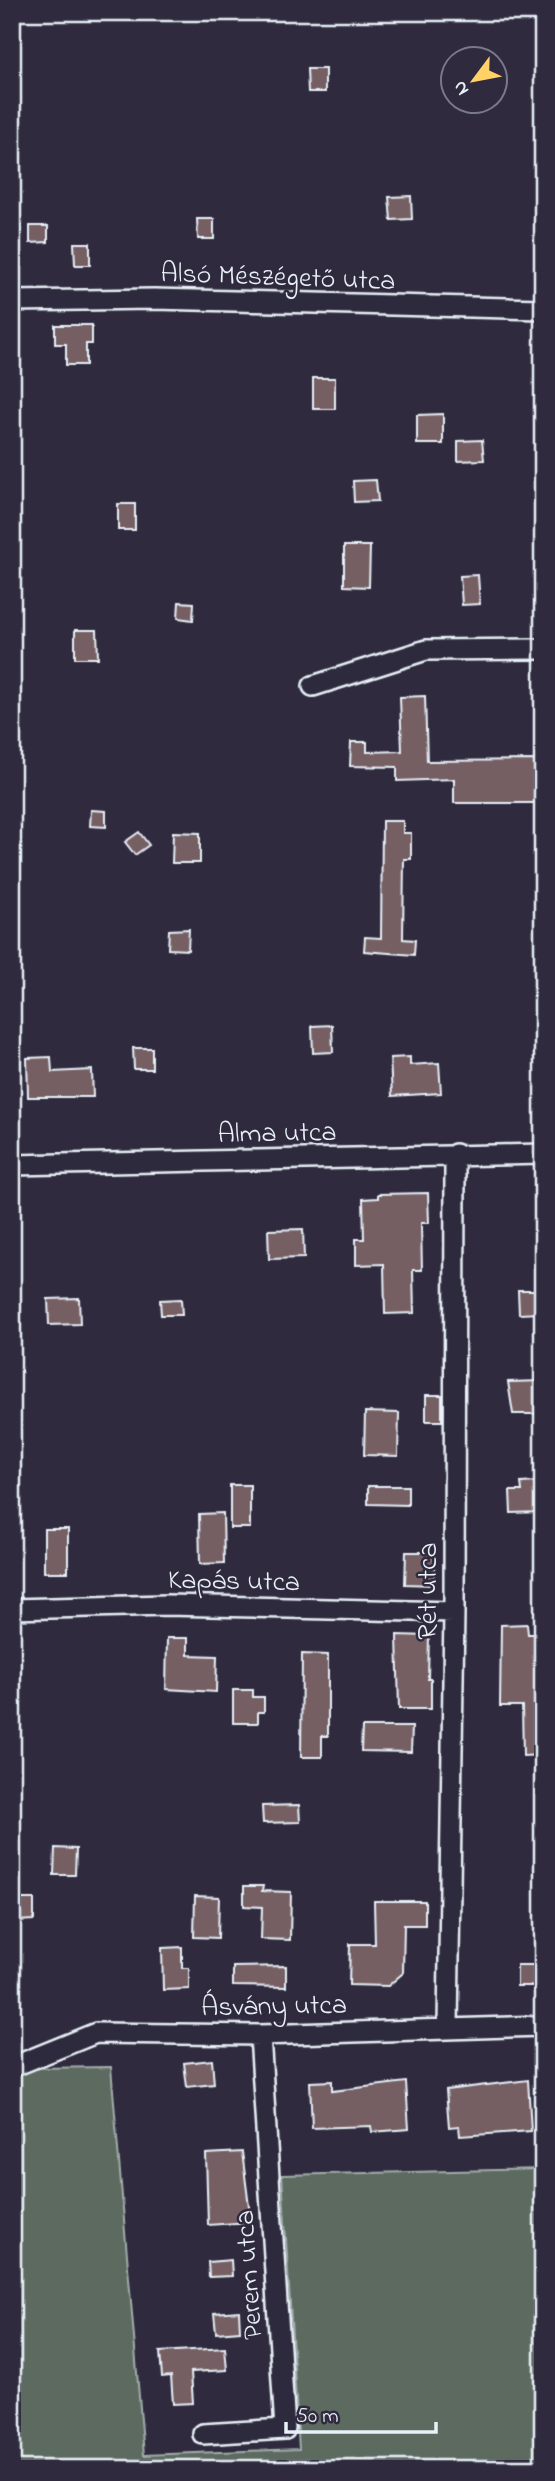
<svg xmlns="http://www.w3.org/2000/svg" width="555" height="2481" viewBox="0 0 555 2481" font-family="'Indie Flower',sans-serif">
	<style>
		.green { fill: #5c6a61; stroke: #a2aeac; stroke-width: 2 }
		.building { fill: #765f64; stroke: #e8f1f8; stroke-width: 2 }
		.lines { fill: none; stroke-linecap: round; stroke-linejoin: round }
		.minor-casing { stroke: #e8f1f8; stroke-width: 24 }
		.minor { stroke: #2f2a3d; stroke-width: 19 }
		.labels { text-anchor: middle; stroke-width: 5; stroke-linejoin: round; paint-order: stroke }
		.street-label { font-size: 28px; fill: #e8f1f8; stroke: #2f2a3d }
	</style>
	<rect width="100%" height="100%" fill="#2f2a3d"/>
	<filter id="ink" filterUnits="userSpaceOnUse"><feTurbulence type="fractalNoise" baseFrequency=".0143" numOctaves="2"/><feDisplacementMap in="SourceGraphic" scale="14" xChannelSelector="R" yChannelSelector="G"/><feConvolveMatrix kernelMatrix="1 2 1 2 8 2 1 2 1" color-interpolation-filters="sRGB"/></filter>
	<g filter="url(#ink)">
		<!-- green -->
		<path class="green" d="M111 2067 144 2455 299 2449 282 2175 543 2169V2469H12V2068H26L29 2071 30 2068Z"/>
		<!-- building -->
		<path class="building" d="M307 69H325V92H308Z
			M411 196 412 219 391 220 389 197Z
			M197 219H214V239H198Z
			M30 226H48V242L30 243Z
			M74 243H90V265H75Z
			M55 325H92V344H86V365H66V344H55Z
			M313 378H335V409H313Z
			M443 414V444H417V415Z
			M482 440 484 460 458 461V441Z
			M376 480 378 501 354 502 353 481Z
			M118 504H135V530H118Z
			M344 546H370L369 587 344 586Z
			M478 575 480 604 462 605 460 576Z
			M179 602 194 603 193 620 178 618Z
			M75 630H97L98 658H75Z
			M425 696 427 761 543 760V803H454V779L397 781V767L350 766 351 742H367V752L402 751 400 697Z
			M91 810 106 811V827L90 826Z
			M382 821H403V833H411V859H404L403 939 415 940 414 955 364 951 365 937 381 938Z
			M139 832 149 845 135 855 125 842Z
			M173 832 200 833V863H172Z
			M189 929 188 950 168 949 169 930Z
			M332 1025 333 1052 313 1053 312 1026Z
			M133 1048H152V1069H134Z
			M51 1057 52 1072 92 1070 93 1097H28L27 1058Z
			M410 1057V1065L439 1063 441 1093 392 1096 390 1058Z
			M428 1193 429 1223H421L422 1270H413L414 1313 385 1314 384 1264 356 1265V1239H364L363 1199 378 1198V1194Z
			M303 1229 304 1258 269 1259 268 1230Z
			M518 1290H540L541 1313 519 1314Z
			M79 1298 80 1324 49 1325 48 1299Z
			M181 1299 182 1315H161L160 1300Z
			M543 1381V1414H513L508 1382Z
			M426 1395H442V1421H426Z
			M365 1412 399 1413 398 1456 364 1455Z
			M537 1482 538 1490H543V1512L511 1513 510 1491H522L521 1483Z
			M230 1485H250V1528H230Z
			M368 1486H408V1505L368 1504Z
			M223 1513 224 1563 200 1564 199 1514Z
			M44 1529H68V1572H44Z
			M406 1552H434V1585L405 1584Z
			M527 1624 528 1634H543V1755L523 1756 522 1706H500L501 1625Z
			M397 1635 429 1636 428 1679H431V1709H399Z
			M167 1638H188V1655L217 1656 216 1692 166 1689Z
			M302 1654 328 1655V1736H322V1757H301Z
			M233 1690H253V1697H264V1712H258V1723H233Z
			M362 1727H412L411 1752 361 1751Z
			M299 1805 300 1822 263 1823 262 1806Z
			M55 1848 76 1849 75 1875H54Z
			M244 1886H263L262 1891 291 1892 290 1940 261 1939 262 1907 244 1906Z
			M195 1896 219 1897 218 1938 194 1937Z
			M17 1899H34V1920L17 1921Z
			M374 1901H425V1925H404L403 1973 388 1986 349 1985 350 1944H375Z
			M182 1947V1968H189V1989L163 1990 162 1948Z
			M517 1965H543V1986H517Z
			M286 1966V1987L233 1986V1967Z
			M212 2060 214 2084 187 2087 184 2063Z
			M528 2080 531 2131 460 2136 459 2126 449 2127 446 2090Z
			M332 2081V2091L406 2082 409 2129 372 2132 371 2126 312 2128 310 2082Z
			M242 2152 251 2222 208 2225 206 2154Z
			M231 2260 232 2276 209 2277 208 2262Z
			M239 2311 240 2331 216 2333 214 2313Z
			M225 2348 227 2370 191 2372 193 2403 173 2404 171 2376 162 2377 160 2352Z"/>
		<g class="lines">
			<defs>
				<path id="minor" d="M12 301 154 299 543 309
					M313 686 426 650 543 649
					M12 1165 543 1154
					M12 1609 167 1605 454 1612
					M448 2027 454 1612 455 1154
					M12 2067 96 2033 260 2035 543 2026
					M203 2434 285 2429 260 2035"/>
			</defs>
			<!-- minor casing -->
			<use href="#minor" class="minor-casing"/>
			<!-- minor -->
			<use href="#minor" class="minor"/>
		</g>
	</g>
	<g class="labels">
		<!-- street labels -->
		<g class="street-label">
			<text transform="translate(278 275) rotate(2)" y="10">Alsó Mészégető utca</text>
			<text transform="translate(277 1131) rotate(-1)" y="10">Alma utca</text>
			<text transform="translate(234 1579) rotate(1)" y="10">Kapás utca</text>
			<text transform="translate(426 1591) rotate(-90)" y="10">Rét utca</text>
			<text transform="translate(274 2004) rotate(-1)" y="10">Ásvány utca</text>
			<text transform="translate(247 2275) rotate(-94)" y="10">Perem utca</text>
		</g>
	</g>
	<!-- margin -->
	<rect width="555" height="2481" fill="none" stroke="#2f2a3d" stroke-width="42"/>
	<rect x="21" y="21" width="513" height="2439" fill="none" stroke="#e8f1f8" stroke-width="2.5" filter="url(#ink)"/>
	<!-- north arrow -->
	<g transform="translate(474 80) rotate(238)"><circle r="33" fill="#2f2a3d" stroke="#797a88" stroke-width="2"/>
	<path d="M0-5L12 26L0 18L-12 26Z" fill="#ffd166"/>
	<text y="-10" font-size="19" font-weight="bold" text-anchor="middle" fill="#e8f1f8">N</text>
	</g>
	<!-- scale -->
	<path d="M286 2422v10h150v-10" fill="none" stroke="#e8f1f8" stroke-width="3.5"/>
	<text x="296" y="2422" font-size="21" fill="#e8f1f8" stroke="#2f2a3d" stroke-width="5" paint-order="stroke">50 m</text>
</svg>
